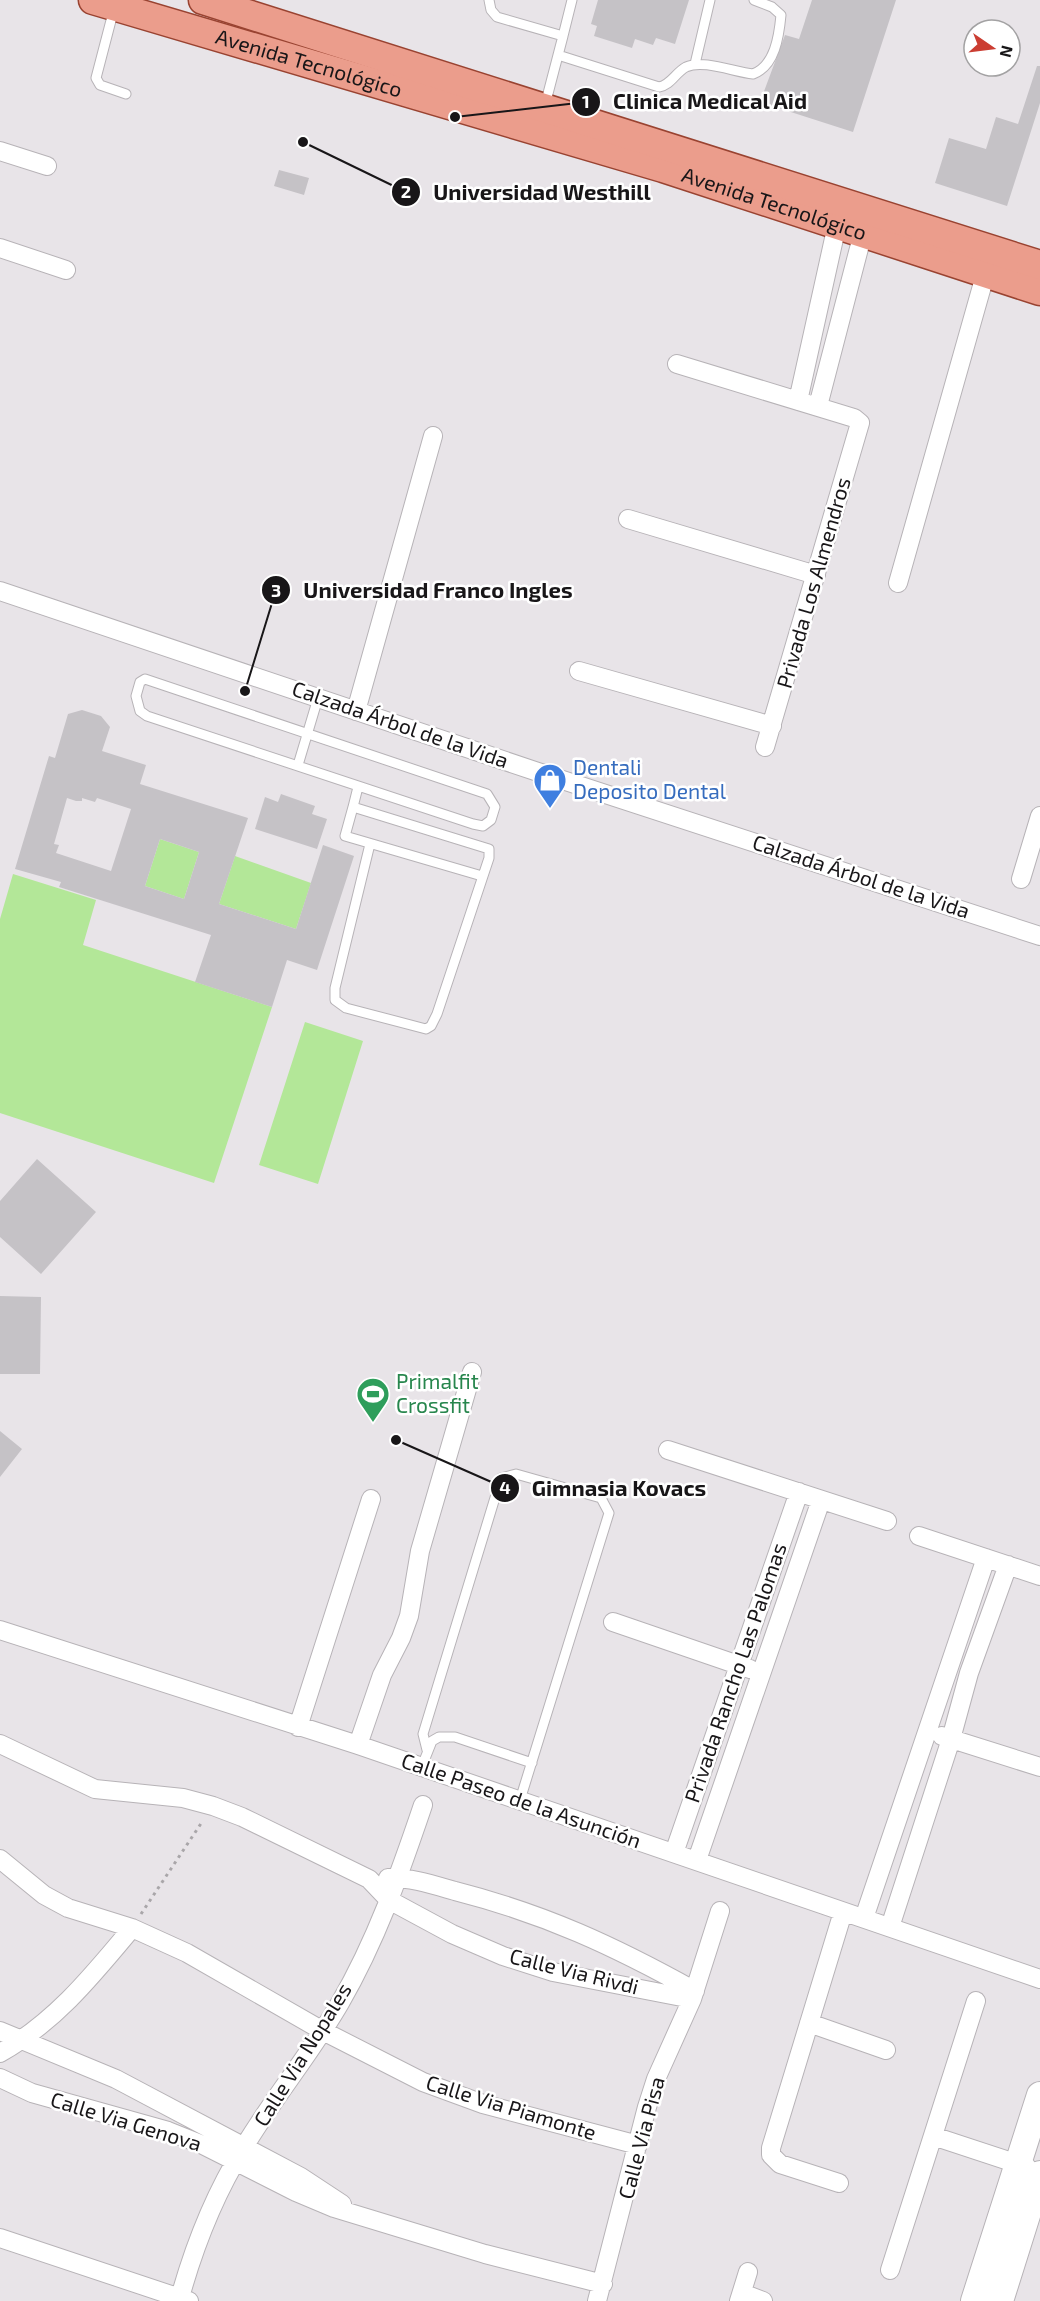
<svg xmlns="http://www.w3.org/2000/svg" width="1040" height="2301" viewBox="0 0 1040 2301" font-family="'Exo 2',sans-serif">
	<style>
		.green { fill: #b3e798 }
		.building { fill: #c5c2c6; fill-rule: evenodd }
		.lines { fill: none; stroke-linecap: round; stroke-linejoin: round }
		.lane-casing { stroke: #b7b3b7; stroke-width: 11 }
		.street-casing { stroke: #b7b3b7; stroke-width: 20 }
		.secondary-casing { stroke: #b7b3b7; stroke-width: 28 }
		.primary-casing { stroke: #994331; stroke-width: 31 }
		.path { stroke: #a9a6a9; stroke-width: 3; stroke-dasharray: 3 4.5; stroke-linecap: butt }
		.lane { stroke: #fff; stroke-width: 9 }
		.street { stroke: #fff; stroke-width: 18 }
		.secondary { stroke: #fff; stroke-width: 26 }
		.primary { stroke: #eb9d8c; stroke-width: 28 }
		.labels { text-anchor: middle; stroke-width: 5; stroke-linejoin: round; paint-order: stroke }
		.street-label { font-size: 21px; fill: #181618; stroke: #fff }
		.shop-label { font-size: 21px; fill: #366cbe; stroke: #fff; text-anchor: start }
		.leisure-label { font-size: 21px; fill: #27864d; stroke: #fff; text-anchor: start }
		.leader { fill: none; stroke: #181618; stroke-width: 2 }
		.callout-dot { fill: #181618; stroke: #fff; stroke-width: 2 }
		.mark-label { font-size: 18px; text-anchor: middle; font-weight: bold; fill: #fff }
		.callout-label { font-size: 22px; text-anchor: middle; font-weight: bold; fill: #181618; stroke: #fff; stroke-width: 5; stroke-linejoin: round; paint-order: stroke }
	</style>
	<rect width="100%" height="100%" fill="#e8e4e8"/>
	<!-- green -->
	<path class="green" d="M160 839 199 852 184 899 145 886Z
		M235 856 311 883 296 929 219 904Z
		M13 874 96 900 83 945 272 1007 214 1183 0 1113V919Z
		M305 1022 363 1041 318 1184 259 1165Z"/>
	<!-- building -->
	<path class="building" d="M598 0H689L675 44 656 38 653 45 635 39 632 48 594 36 597 26 591 24Z
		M812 0H896L853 132 760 102 785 35 799 39Z
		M1037 66H1040V103L1007 206 935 183 949 138 986 149 996 117 1018 124Z
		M279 170 309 178 304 195 274 186Z
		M82 710 101 716 110 727 102 751 146 765 140 784 248 818 219 904 296 929 323 845 354 856 317 970 287 960 272 1007 195 982 211 935 59 887 61 882 15 869 49 756 55 758 68 714ZM67 798 76 801H82V798L95 802 97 798 131 809 111 871 56 853 59 845 54 844ZM160 839 199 852 184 899 145 886Z
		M281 794 315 806 312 814 327 819 317 849 255 829 265 797 278 802Z
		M37 1159 96 1212 41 1274 0 1237V1201Z
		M0 1296 41 1297 40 1374H0Z
		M0 1431 22 1449 0 1477Z"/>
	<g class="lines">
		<defs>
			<path id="lane" d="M489 0 491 10 497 17 563 36 545 105
				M114 9 96 78 100 85 126 94
				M563 36 572 0
				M558 55 659 87C671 85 675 73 686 67 703 59 734 72 753 74 775 66 779 36 781 15L772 7 754 0
				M695 64 710 0
				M145 679 487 794 495 807 491 820 483 826 473 824 147 716 140 711 136 696 140 682Z
				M298 765 318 698
				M358 787 353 807 489 849V858L437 1014 431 1026 426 1029 346 1008 335 1000V988L370 844
				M353 807 345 836 482 876
				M427 1750 423 1734 501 1478 516 1474 601 1498 609 1513 520 1800
				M422 1766 432 1741 439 1737H455L532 1763"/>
			<path id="street" d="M0 151 47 166
				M0 248 66 270
				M677 364 854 418 860 423 765 747
				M798 401 837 225
				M818 406 863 233
				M628 519 816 575
				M898 583 986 272
				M0 591 535 771 1040 936
				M579 671 772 726
				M356 711 433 436
				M1021 879 1040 816
				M668 1450 887 1521
				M919 1536 1040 1576
				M613 1622 750 1669
				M0 1630 358 1745 1040 1979
				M298 1727 371 1499
				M942 1736 1040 1767
				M0 1744 95 1789 183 1798 213 1806 242 1817 369 1879 389 1900 452 1934 503 1956 553 1972 692 1999
				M358 1745 382 1675 401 1638 409 1616 420 1551 472 1372
				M674 1853 799 1492
				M0 1859 44 1895 68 1908 132 1928 187 1953 323 2031 423 2082 483 2104 638 2145
				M697 1860 821 1500
				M388 1878C410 1877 434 1885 455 1891 545 1914 614 1946 695 1991
				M864 1918 986 1558
				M890 1927 951 1739 969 1673 1008 1565
				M809 2023 886 2050
				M0 2031 116 2079 301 2177 342 2204
				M0 2053C55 2022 92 1976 132 1928
				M0 2078 32 2093 168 2131 203 2145 296 2192 334 2208 485 2254 603 2284
				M933 2136 1027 2167
				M839 2183 780 2164 771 2155V2148L843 1912
				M0 2238 189 2301
				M890 2270 976 2001
				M742 2293 763 2301
				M179 2301C194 2246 214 2195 244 2147 274 2097 311 2053 340 2003 376 1941 400 1873 423 1805
				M597 2301 647 2107 656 2079 692 1999 720 1911
				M739 2301 748 2272"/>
			<path id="secondary" d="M974 2301 1040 2095
				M1000 2301 1040 2174"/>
			<g id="primary">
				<path id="s1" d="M93 0 663 168 1040 291"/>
				<path d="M203 0 1040 265"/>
			</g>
		</defs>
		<!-- lane casing -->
		<use href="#lane" class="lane-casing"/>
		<!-- street casing -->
		<use href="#street" class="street-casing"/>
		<!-- secondary casing -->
		<use href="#secondary" class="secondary-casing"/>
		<!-- primary casing -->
		<use href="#primary" class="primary-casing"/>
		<!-- path -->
		<path class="path" d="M141 1914 202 1822"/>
		<!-- lane -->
		<use href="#lane" class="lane"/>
		<!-- street -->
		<use href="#street" class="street"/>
		<!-- secondary -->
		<use href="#secondary" class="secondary"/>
		<!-- primary -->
		<use href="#primary" class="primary"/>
	</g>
	<!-- icons -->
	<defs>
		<symbol id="shop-pin" viewBox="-11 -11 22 30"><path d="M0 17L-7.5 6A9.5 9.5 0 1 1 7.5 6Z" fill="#3f7fe0" stroke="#fff"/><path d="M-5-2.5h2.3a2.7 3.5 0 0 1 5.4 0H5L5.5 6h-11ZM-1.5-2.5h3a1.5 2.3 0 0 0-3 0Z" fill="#fff"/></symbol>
		<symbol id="stadium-pin" viewBox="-11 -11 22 30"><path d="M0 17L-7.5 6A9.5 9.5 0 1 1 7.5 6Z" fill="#2e9e5b" stroke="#fff"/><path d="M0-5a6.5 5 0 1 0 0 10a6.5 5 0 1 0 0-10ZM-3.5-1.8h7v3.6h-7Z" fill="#fff"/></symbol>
	</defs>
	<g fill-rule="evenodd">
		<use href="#shop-pin" x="531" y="761" width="38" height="52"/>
		<use href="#stadium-pin" x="354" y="1375" width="38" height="52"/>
	</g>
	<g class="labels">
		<!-- street labels -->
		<g class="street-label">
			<text dy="7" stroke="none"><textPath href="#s1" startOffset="225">Avenida Tecnológico</textPath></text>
			<text dy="7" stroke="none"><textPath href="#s1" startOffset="711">Avenida Tecnológico</textPath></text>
			<text transform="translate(814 583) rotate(-74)" y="7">Privada Los Almendros</text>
			<text transform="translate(400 725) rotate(19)" y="7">Calzada Árbol de la Vida</text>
			<text transform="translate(861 877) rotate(18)" y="7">Calzada Árbol de la Vida</text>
			<text transform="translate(736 1673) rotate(-71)" y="7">Privada Rancho Las Palomas</text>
			<text transform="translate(521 1801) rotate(19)" y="7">Calle Paseo de la Asunción</text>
			<text transform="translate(574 1972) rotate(14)" y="7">Calle Via Rivdi</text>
			<text transform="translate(303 2055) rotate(-58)" y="7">Calle Via Nopales</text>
			<text transform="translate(511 2108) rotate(17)" y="7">Calle Via Piamonte</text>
			<text transform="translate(126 2122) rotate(17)" y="7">Calle Via Genova</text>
			<text transform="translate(642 2138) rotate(-75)" y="7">Calle Via Pisa</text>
		</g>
		<!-- shop labels -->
		<g class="shop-label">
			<text x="573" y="775">Dentali<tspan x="573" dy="24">Deposito Dental</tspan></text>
		</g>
		<!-- leisure labels -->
		<g class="leisure-label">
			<text x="396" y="1389">Primalfit<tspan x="396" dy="24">Crossfit</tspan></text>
		</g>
	</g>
	<!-- callouts -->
	<path class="leader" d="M455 117L586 102M303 142L406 192M245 691L276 590M396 1440L505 1488"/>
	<g class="callout-dot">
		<circle cx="455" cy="117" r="6"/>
		<circle cx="303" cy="142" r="6"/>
		<circle cx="245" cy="691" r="6"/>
		<circle cx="396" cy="1440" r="6"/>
		<circle cx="586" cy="102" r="15"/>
		<circle cx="406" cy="192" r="15"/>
		<circle cx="276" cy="590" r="15"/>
		<circle cx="505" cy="1488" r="15"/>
	</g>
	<g class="mark-label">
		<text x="586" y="108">1</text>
		<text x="406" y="198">2</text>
		<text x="276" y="597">3</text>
		<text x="505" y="1494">4</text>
	</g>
	<g class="callout-label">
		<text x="710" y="109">Clinica Medical Aid</text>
		<text x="542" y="200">Universidad Westhill</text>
		<text x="438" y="598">Universidad Franco Ingles</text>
		<text x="619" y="1496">Gimnasia Kovacs</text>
	</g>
	<!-- north arrow -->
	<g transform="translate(992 48) rotate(104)"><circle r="28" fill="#ffffff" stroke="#a3a2a3" stroke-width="1.5"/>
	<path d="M0-4.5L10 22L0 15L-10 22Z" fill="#cb3d32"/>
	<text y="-9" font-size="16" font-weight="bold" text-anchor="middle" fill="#181618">N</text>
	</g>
</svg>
